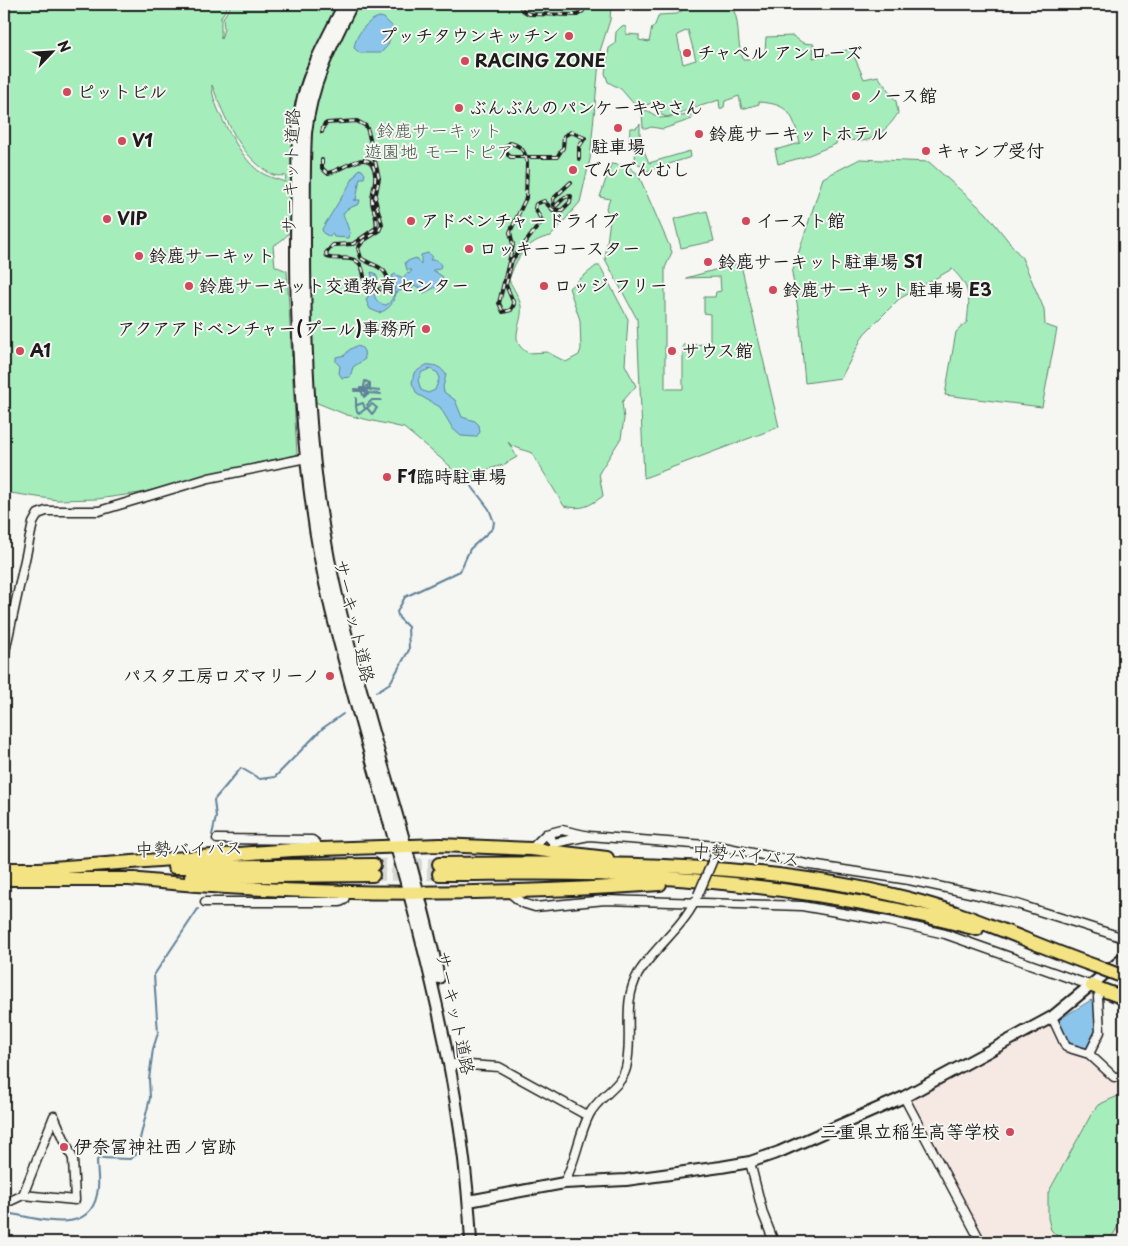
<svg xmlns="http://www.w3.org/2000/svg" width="1128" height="1246" viewBox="0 0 1128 1246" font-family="'Playpen Sans','Klee One',sans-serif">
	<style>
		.built { fill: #f6e8e3 }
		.green { fill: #a5eebc; stroke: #60856c; fill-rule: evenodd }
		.water { fill: #8cc5eb; stroke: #5f8198; fill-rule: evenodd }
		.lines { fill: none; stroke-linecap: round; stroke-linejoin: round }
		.stream { stroke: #5f8198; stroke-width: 2 }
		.trunk-tunnel { stroke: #d5d5d2; stroke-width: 12; stroke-dasharray: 12 6; stroke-linecap: butt }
		.minor-casing { stroke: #1c1c1c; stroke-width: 11 }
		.tertiary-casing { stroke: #1c1c1c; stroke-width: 14 }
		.trunk-casing { stroke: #1c1c1c; stroke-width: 16 }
		.minor { stroke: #f6f6f2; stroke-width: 8 }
		.tertiary { stroke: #f6f6f2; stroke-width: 10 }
		.trunk { stroke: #f4e382; stroke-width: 12 }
		.rail-casing { stroke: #1c1c1c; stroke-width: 4 }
		.rail { stroke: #f6f6f2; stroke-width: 2; stroke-dasharray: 5.5; stroke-linecap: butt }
		.minor-bridge-casing { stroke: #1c1c1c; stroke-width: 11; stroke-linecap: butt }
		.trunk-bridge-casing { stroke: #1c1c1c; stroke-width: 16; stroke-linecap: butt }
		.minor-bridge { stroke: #f6f6f2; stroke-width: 8 }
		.trunk-bridge { stroke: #f4e382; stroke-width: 12 }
		.poi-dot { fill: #d1495b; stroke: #f6f6f2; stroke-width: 2 }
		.labels { text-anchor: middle; stroke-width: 4; stroke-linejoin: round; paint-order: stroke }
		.poi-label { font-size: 18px; font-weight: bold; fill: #1c1c1c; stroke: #f6f6f2; text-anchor: start }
		.park-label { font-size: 18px; fill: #455b4c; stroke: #f6f6f2 }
		.street-label { font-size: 18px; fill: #1c1c1c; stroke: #f6f6f2 }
	</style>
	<rect width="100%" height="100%" fill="#f6f6f2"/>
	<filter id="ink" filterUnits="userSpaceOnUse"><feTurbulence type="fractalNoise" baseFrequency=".02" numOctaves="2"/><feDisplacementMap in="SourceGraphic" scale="10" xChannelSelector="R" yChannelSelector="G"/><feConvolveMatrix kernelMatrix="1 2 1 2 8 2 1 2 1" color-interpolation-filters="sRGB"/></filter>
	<g filter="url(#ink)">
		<!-- built -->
		<path class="built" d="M1049 1024 1059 1046 1064 1050 1085 1055 1108 1077 1119 1081H1124V1242H985L911 1104 913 1099Z"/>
		<!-- green -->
		<path class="green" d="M4 4H229L221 17V39L224 29 223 18 232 4H611L610 20 600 51 590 159 580 202 551 236C527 240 516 258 509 280 513 288 519 297 521 306 524 323 506 340 528 353L547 352 566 362 579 355 581 349 580 320 569 288 596 266H600L628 319 625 365 636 386 622 402 624 419 621 438 599 473 603 496C588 507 582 510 564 506L532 453 512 446 508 442 517 457 503 465 482 471 485 476 484 481 479 480 467 485 454 478 450 466 404 428 347 415 315 402 293 184 288 183C293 189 293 221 290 230 288 237 279 242 273 246L275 266 287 271 297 455 140 493 97 499 57 500 4 492ZM212 85C225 118 239 155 271 174 277 177 280 175 286 176L285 182C274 178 263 176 254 167 240 155 210 103 212 85Z
			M692 4H730C742 20 735 41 743 59H753L765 52 766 37 793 36 803 43 814 44 813 58 851 49 864 79 878 76 896 101 898 113C891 125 877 140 861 141 853 141 845 138 837 139L836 144 804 157 778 164 775 150 800 143C793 116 791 104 759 102V104L742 109 739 96 725 101 724 107 720 109 719 100 667 117 659 114 662 110 654 101 639 110 621 89 608 82 605 73 609 48 615 44 616 32 622 26 626 27V34L639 35V40L649 42 652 27H654L659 15 677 14ZM688 30 696 60 683 64 677 35Z
			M646 110 660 118 691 115 692 119 663 129 651 127 646 129 643 127 642 113Z
			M640 124V141L649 163 690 151 691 157 647 171 635 161 636 146 629 145 630 128H636Z
			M860 159 929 162 986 213 1022 258 1044 309 1045 325 1057 329 1042 407 945 395 956 332 967 322C970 298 971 287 952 269L899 299 864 334 841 378 805 383 799 315 792 273 823 178Z
			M611 164 628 166 638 174 672 252 665 268V389H683V345L710 344V314L704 313V297H715L716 292 721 291 720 277 686 278 736 264 741 265 779 427 644 478 637 319 605 259 610 219 606 208 610 199 600 197Z
			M707 211 714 241 681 248 674 219Z
			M1120 1095 1124 1096V1216L1113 1235 1105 1242H1063L1051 1230 1048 1218V1193L1092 1113 1098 1105Z"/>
		<!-- water -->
		<path class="water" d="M379 17 384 18 393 27 388 45 381 53H360L354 48C355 36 367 20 379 17Z
			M359 169 362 170 365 174 364 178H360L356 200H353H360L359 204 347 209 343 214 350 233 349 238 334 237 332 233 330 237 323 233 322 229Z
			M428 253 432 256 430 260H437L441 265 440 269 433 270 443 277 436 287 424 293 419 287 414 286 410 292 406 288 395 293C394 304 389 309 379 313L370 309 366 300C372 290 374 283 371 272L375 273 378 279 374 281C373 292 373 303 386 305 395 301 397 284 392 276L395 274 403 278 407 273 409 274 412 270H407L405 262 416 258 421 265V255Z
			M356 346 361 347 364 351 365 359 353 367 350 377 342 378 339 373 340 366 336 362V357L345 355 349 350Z
			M426 365C434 364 442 367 446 375L443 387 444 392 455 400 462 417 475 421 479 425 480 432 476 437 461 436 453 429 440 407 417 394 412 383 414 373ZM430 369 438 373 439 379 435 390 428 393 421 390 418 380 422 372Z
			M1091 1000 1094 1002 1096 1035 1088 1049C1065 1045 1065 1042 1057 1021Z"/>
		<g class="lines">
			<!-- stream -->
			<path class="stream" d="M369 384 367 386 370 390 380 391
				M354 389C360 389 365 390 370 388V383L365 381 364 386C365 388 367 390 370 389
				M354 391H367
				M366 392 365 395H368
				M368 393 364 388H360L364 397 369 393
				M368 393 381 394
				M356 398V405
				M357 405 363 403 365 409
				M367 405 372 400H381
				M356 406 357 412 360 413 372 404 377 408 372 414 367 408
				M376 692 390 683 409 650 408 627 399 618 397 612 405 597 460 571 470 549 493 528 494 522 489 509 470 484
				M212 835 216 817 214 800 241 768 260 779 275 777 323 728 343 714
				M4 1213C36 1216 93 1241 98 1188 99 1179 97 1169 97 1160L100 1158 130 1159 136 1155 150 1098 149 1079 153 1049 158 1033 154 975 198 909"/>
			<!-- trunk-tunnel -->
			<path class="trunk-tunnel" d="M374 865 439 864
				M373 875 439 874"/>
			<defs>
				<path id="minor" d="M4 656 33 523 38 514 46 511H99L209 478 311 457
					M546 834 554 843 589 836
					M217 839 312 840 316 843 318 849
					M531 849 546 834 562 830 589 836 719 846 811 865 909 880 979 895 1017 904 1124 938
					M509 892 522 903 535 907 605 900 802 906 888 921 945 934 1092 986
					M205 902H340L344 900 346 893
					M1052 1017 1066 1047 1089 1054 1114 1077H1124
					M1089 1054 1100 1032 1098 997
					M454 1064 499 1067 588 1116
					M904 1097 981 1242
					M750 1162 763 1214 774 1242
					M564 1183C576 1161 578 1137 589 1115 598 1096 621 1088 626 1068 634 1036 621 1004 638 974 654 948 681 929 695 901
					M4 1204 23 1195 75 1200 73 1159 54 1116 23 1195"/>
				<path id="tertiary" d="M344 4C330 33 311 65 303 97 296 124 298 152 297 179 296 222 295 264 297 307 300 408 307 511 331 610 383 820 461 1024 471 1242
					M352 4C331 46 311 85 306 133 304 170 305 208 305 245 305 350 309 456 329 559 358 701 409 837 439 978
					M469 1201 564 1183 626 1180 721 1167 750 1162 779 1152 904 1097 1052 1017 1124 958"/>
				<path id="trunk" d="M439 864C595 863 754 860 906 898 971 914 1032 944 1095 966
					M174 867 374 865
					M4 869H46
					M39 869 292 850 440 845 531 849 607 858
					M439 874C499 874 558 872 618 875 739 881 859 897 977 929
					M191 877 373 875
					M4 879H136
					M129 879C306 897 483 896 660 884
					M1092 986 1124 998"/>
			</defs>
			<!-- minor casing -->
			<use href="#minor" class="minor-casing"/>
			<!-- tertiary casing -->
			<use href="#tertiary" class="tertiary-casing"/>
			<!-- trunk casing -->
			<use href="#trunk" class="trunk-casing"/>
			<!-- minor -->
			<use href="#minor" class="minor"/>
			<!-- tertiary -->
			<use href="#tertiary" class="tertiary"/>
			<!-- trunk -->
			<use href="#trunk" class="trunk"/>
			<defs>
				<path id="rail" d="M520 4 522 10 529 14 577 15 583 11 584 4
					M322 132 324 125 327 123 357 121 366 126 368 131 379 178 375 199 382 224 379 231 363 241 358 248 361 258C371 266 387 265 388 282L379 290C357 289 369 271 358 262 349 255 337 261 327 257L326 253 333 245 353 244 376 228C379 218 371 208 372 198 373 190 376 182 375 174 372 143 340 173 327 173L322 168V160
					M571 182 553 199 554 205 556 206 565 197 571 196 570 202 562 210H553L544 201 536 204 535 208 542 221 512 260 506 285 514 304 511 310 503 312 499 303 513 245 510 232 526 198 527 163C526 152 520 145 510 143L505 147 508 155 511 157H557L563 148 564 136 571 132 585 138 579 147V159"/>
			</defs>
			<!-- rail casing -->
			<use href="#rail" class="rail-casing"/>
			<!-- rail -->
			<use href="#rail" class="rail"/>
			<defs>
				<path id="minor-bridge" d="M698 895 715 855"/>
				<path id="trunk-bridge" d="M1095 966 1124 977"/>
			</defs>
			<!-- minor-bridge casing -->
			<use href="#minor-bridge" class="minor-bridge-casing"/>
			<!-- trunk-bridge casing -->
			<use href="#trunk-bridge" class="trunk-bridge-casing"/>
			<!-- minor-bridge -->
			<use href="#minor-bridge" class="minor-bridge"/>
			<!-- trunk-bridge -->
			<use href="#trunk-bridge" class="trunk-bridge"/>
		</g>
	</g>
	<!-- markers -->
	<g class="poi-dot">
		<circle cx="569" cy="36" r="5"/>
		<circle cx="687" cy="53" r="5"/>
		<circle cx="465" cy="61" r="5"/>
		<circle cx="67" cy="92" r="5"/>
		<circle cx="856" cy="96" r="5"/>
		<circle cx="459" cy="108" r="5"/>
		<circle cx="618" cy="128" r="5"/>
		<circle cx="699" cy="134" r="5"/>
		<circle cx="122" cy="141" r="5"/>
		<circle cx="926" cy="151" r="5"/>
		<circle cx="573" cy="170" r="5"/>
		<circle cx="107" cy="219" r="5"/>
		<circle cx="411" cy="221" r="5"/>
		<circle cx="746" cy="221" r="5"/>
		<circle cx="469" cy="249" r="5"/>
		<circle cx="139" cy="256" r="5"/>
		<circle cx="708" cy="262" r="5"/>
		<circle cx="189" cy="286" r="5"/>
		<circle cx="544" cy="286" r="5"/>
		<circle cx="773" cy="290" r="5"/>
		<circle cx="426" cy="329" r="5"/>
		<circle cx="20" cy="351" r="5"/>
		<circle cx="672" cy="351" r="5"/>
		<circle cx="387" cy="477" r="5"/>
		<circle cx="330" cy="676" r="5"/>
		<circle cx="1010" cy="1132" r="5"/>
		<circle cx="64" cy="1147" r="5"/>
	</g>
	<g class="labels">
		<!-- poi labels -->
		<g class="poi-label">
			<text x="559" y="42" text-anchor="end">プッチタウンキッチン</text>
			<text x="697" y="59">チャペル アンローズ</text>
			<text x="475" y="67">RACING ZONE</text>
			<text x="77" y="98">ピットビル</text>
			<text x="866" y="102">ノース館</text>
			<text x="469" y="114">ぶんぶんのパンケーキやさん</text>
			<text x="709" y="140">鈴鹿サーキットホテル</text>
			<text x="132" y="147">V1</text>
			<text x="618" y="153" text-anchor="middle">駐車場</text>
			<text x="936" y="157">キャンプ受付</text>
			<text x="583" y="176">でんでんむし</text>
			<text x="117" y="225">VIP</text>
			<text x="421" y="227">アドベンチャードライブ</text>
			<text x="756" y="227">イースト館</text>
			<text x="479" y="255">ロッキーコースター</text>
			<text x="149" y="262">鈴鹿サーキット</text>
			<text x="718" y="268">鈴鹿サーキット駐車場 S1</text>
			<text x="199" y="292">鈴鹿サーキット交通教育センター</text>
			<text x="554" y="292">ロッジ フリー</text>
			<text x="783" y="296">鈴鹿サーキット駐車場 E3</text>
			<text x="416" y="335" text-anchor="end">アクアアドベンチャー(プール)事務所</text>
			<text x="30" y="357">A1</text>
			<text x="682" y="357">サウス館</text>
			<text x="397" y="483">F1臨時駐車場</text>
			<text x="320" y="682" text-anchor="end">パスタ工房ロズマリーノ</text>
			<text x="1000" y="1138" text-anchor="end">三重県立稲生高等学校</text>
			<text x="74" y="1153">伊奈冨神社西ノ宮跡</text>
		</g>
		<!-- park labels -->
		<g class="park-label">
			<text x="439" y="137">鈴鹿サーキット<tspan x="439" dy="21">遊園地 モートピア</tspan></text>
		</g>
		<!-- street labels -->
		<g class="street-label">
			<text transform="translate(291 171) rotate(-88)" y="6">サーキット道路</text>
			<text transform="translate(354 621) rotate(77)" y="6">サーキット道路</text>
			<text transform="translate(189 849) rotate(-1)" y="6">中勢バイパス</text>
			<text transform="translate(746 855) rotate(5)" y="6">中勢バイパス</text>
			<text transform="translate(455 1013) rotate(78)" y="6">サーキット道路</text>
		</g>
	</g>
	<!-- margin -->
	<rect width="1128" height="1246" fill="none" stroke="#f6f6f2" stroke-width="20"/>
	<rect x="10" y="10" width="1108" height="1226" fill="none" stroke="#1c1c1c" stroke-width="2" filter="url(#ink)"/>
	<!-- north arrow -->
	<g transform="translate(52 52) rotate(65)" stroke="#f6f6f2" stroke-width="4" paint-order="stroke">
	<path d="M0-4L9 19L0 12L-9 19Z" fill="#1c1c1c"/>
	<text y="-8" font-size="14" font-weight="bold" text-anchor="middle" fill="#1c1c1c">N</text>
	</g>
</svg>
